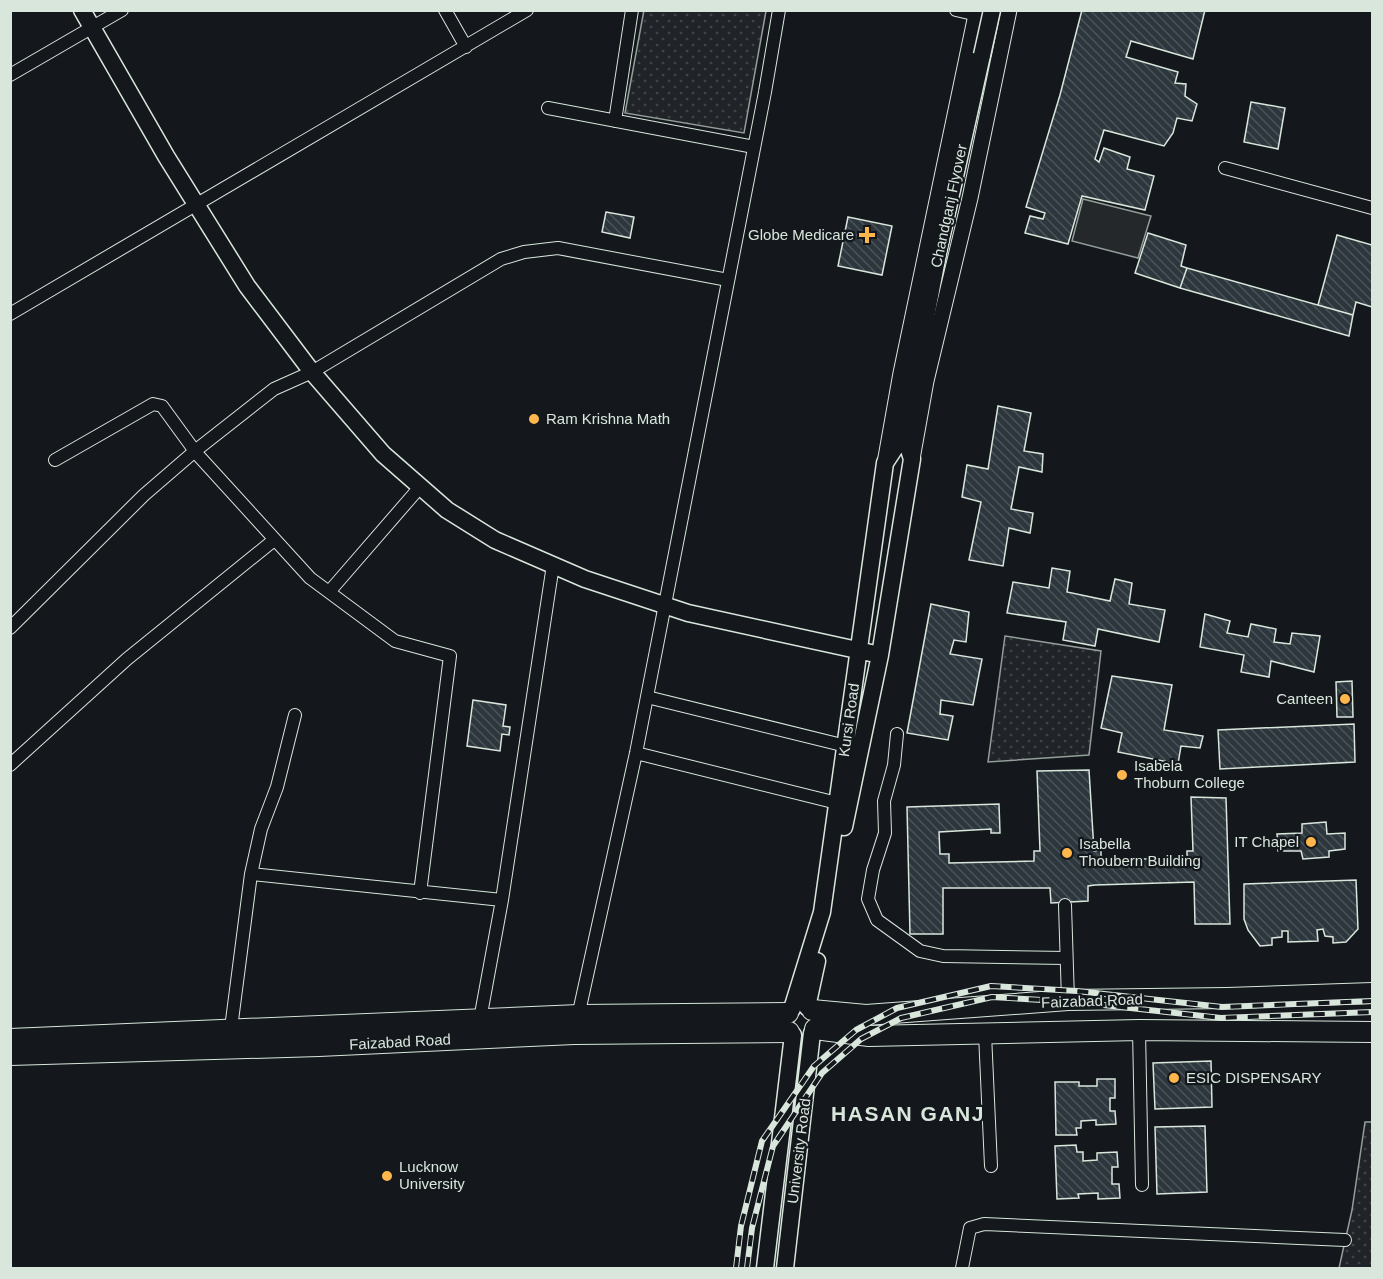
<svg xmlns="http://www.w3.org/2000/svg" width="1383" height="1279" viewBox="0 0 1383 1279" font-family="Arial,sans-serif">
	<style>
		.park { fill: url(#park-dots); stroke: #939e99; stroke-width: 1.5 }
		.parking { fill: #24282b; stroke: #939e99; stroke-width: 1.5 }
		.building { fill: url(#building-back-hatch); stroke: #d8e6dc; stroke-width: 1.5 }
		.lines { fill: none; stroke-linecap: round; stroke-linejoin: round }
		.minor-casing { stroke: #d8e6dc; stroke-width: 14 }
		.tertiary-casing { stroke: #d8e6dc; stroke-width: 17 }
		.secondary-casing { stroke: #d8e6dc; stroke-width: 19 }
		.primary-casing { stroke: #d8e6dc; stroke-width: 22 }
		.minor { stroke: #14181c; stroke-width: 12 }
		.tertiary { stroke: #14181c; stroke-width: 15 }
		.secondary { stroke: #14181c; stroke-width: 16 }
		.primary { stroke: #14181c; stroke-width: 20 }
		.rail-casing { stroke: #d8e6dc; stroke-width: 6 }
		.rail { stroke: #14181c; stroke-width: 4; stroke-dasharray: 11; stroke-linecap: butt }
		.secondary-bridge-casing { stroke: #d8e6dc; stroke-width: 19; stroke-linecap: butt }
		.secondary-bridge { stroke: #14181c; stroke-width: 16 }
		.poi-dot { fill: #ffb74d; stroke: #14181c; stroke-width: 2 }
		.labels { text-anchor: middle; stroke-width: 4.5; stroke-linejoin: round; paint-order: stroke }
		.street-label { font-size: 15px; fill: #d8e6dc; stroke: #14181c }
		.poi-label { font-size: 15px; fill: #d8e6dc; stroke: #14181c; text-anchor: start }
		.district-label { font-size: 21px; font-weight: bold; letter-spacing: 1.5px; fill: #d8e6dc; stroke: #14181c }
	</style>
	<defs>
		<pattern id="park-dots" width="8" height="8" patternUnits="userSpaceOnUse" patternTransform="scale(1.5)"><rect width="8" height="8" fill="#202428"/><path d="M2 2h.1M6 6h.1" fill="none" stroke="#404447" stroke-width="1.8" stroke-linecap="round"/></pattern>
		<pattern id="building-back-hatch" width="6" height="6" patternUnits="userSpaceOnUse" patternTransform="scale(1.5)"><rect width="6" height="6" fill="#2c363c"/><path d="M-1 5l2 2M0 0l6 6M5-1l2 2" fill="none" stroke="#4a5358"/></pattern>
	</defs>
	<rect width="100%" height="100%" fill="#14181c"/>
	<!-- park -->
	<path class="park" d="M644 10 766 11 744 133 625 113Z
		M1005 636 1101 651 1089 755 988 762Z
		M1365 1122H1372V1268H1339L1352 1210Z"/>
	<!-- parking -->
	<path class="parking" d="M1083 199 1151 216 1138 258 1072 241Z"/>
	<!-- building -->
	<path class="building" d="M1082 10H1205L1193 59 1131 41 1126 57 1178 72 1175 83 1186 84 1185 96 1197 104 1192 121 1177 118 1173 133 1164 146 1104 130 1095 159 1099 162 1104 148 1130 157 1127 169 1154 176 1145 210 1082 196 1068 244 1025 233 1030 216 1043 219 1045 213 1026 207 1060 95Z
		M1251 102 1285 108 1278 149 1244 142Z
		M606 212 634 217 630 238 602 232Z
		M848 217 892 226 882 275 838 266Z
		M1148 233 1186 245 1181 266 1187 268 1180 288 1135 273Z
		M1337 235 1372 245V307L1356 302 1353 315 1318 305Z
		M1187 268 1353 315 1349 336 1180 288Z
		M998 406 1031 413 1024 451 1043 454 1042 472 1019 467 1011 509 1033 513 1030 533 1009 528 1003 566 969 560 981 502 962 497 967 465 988 469Z
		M1052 568 1070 571 1067 592 1110 601 1115 579 1132 583 1129 604 1165 610 1159 642 1098 629 1095 646 1063 640 1066 622 1007 613 1013 582 1049 588Z
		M931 604 969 612 966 642 954 640 950 654 982 659 973 705 941 700 940 714 953 716 948 740 907 733Z
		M1205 614 1230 621 1227 633 1248 637 1251 624 1276 629 1274 642 1290 644 1292 633 1320 636 1314 672 1271 661 1269 677 1241 672 1244 655 1200 647Z
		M1112 676 1172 685 1164 730 1203 736 1200 748 1181 746 1178 764 1118 752 1122 733 1101 728Z
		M1352 681 1353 717H1337L1336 682Z
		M473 700 506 705 503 726 510 727 509 735 502 734 500 751 467 746Z
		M1354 724 1355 762 1220 769 1218 730Z
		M1089 770 1094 851 1101 850V860L1187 858V851H1193L1191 797 1226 798 1230 924H1195L1194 882 1095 885 1088 886V901L1051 903 1050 888H943V934H910L907 807 999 804 1000 833H991V829L939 832 940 854H949V863L1034 861V851H1040L1037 771Z
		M1326 822 1327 834 1345 833V849L1329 851V857L1303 859 1301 851H1278L1277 834 1302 833V824Z
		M1356 880 1358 929 1346 942 1333 943V937L1325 936 1323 929 1317 930 1318 941 1288 942V931H1282V937L1272 938V945L1260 946 1248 930 1244 919V884Z
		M1211 1061 1212 1107 1155 1109 1153 1063Z
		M1097 1079H1115V1098H1110V1111H1115L1116 1124 1096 1125V1120L1081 1121V1128H1076L1077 1135H1056L1055 1082H1079V1086H1097Z
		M1205 1126 1207 1192 1157 1194 1155 1127Z
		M1076 1145 1077 1152H1083V1161L1097 1160V1153L1117 1152 1118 1167H1112V1184H1119L1120 1198 1098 1199V1193L1078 1194 1079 1198 1057 1199 1055 1146Z"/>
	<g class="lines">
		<defs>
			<path id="minor" d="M445 10 466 47
				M956 10 982 16
				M10 75 122 10
				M548 108 754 147
				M615 121 632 10
				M1225 168 1372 208
				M10 314 527 10
				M55 460 153 404 162 406 197 454 310 578 395 641 450 656 420 893
				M329 592 420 487
				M10 628 144 495 195 451 274 389 312 372 501 259 524 252 558 248 728 280
				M647 697 846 746
				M897 734 894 765 884 801 885 833 873 870 868 899 877 920 920 951 943 956 1066 958
				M636 753 837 803
				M10 765 127 659 274 540
				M251 874 502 900
				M1065 905 1068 1000
				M577 1021 636 753 765 92 779 10
				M479 1025 502 900 553 565
				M1139 1030 1142 1185
				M985 1034 991 1166
				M230 1036 251 874 261 829 277 787 295 715
				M962 1268 970 1228 984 1224 1345 1240"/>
			<path id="tertiary" d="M912 459 926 381 970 198 1009 10
				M885 463 901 373 977 10"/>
			<path id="secondary" d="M82 10 166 156 247 286 312 372 383 454 447 510 495 540 585 579 688 613 880 655
				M844 827 880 655 912 459 904 434
				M807 1007 817 961
				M792 1009 822 912 885 463 904 434 939 248 982 55
				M765 1268 793 1035
				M785 1268 812 1033"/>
			<path id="primary" d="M812 1010 866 1015 1068 1000 1227 998 1372 993
				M815 1029 869 1036 1139 1030 1372 1032
				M10 1039 579 1015 788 1013
				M10 1055 319 1046 574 1034 789 1032"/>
		</defs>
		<!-- minor casing -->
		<use href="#minor" class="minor-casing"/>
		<!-- tertiary casing -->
		<use href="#tertiary" class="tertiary-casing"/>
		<!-- secondary casing -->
		<use href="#secondary" class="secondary-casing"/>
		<!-- primary casing -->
		<use href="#primary" class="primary-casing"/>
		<!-- minor -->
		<use href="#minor" class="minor"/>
		<!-- tertiary -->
		<use href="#tertiary" class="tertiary"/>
		<!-- secondary -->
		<use href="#secondary" class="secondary"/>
		<!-- primary -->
		<use href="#primary" class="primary"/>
		<defs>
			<path id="rail" d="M736 1268 741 1226 762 1141 814 1066 856 1030 897 1008 991 986 1077 991 1222 1007 1372 1001
				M747 1268 752 1228 773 1146 822 1073 861 1039 901 1018 992 997 1076 1002 1221 1018 1372 1012"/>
		</defs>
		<!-- rail casing -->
		<use href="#rail" class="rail-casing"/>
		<!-- rail -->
		<use href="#rail" class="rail"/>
		<defs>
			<path id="secondary-bridge" d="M982 55 992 10"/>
		</defs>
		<!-- secondary-bridge casing -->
		<use href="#secondary-bridge" class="secondary-bridge-casing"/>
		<!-- secondary-bridge -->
		<use href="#secondary-bridge" class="secondary-bridge"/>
	</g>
	<!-- markers -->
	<g class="poi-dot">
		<path d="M864 226h6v6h6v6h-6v6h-6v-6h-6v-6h6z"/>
		<circle cx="534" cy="419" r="6"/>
		<circle cx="1345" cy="699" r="6"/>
		<circle cx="1122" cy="775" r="6"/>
		<circle cx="1311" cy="842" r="6"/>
		<circle cx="1067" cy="853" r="6"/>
		<circle cx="1174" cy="1078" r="6"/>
		<circle cx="387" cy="1176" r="6"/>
	</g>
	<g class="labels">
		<!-- street labels -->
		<g class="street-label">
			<text transform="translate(949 206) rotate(-78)" y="5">Chandganj Flyover</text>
			<text transform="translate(849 720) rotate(-82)" y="5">Kursi Road</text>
			<text transform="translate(1092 1001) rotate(-2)" y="5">Faizabad Road</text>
			<text transform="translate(400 1042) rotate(-3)" y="5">Faizabad Road</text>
			<text transform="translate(799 1151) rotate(-83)" y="5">University Road</text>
		</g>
		<!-- poi labels -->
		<g class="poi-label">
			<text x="854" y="240" text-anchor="end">Globe Medicare</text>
			<text x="546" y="424">Ram Krishna Math</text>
			<text x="1333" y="704" text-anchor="end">Canteen</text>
			<text x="1134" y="771">Isabela<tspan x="1134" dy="17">Thoburn College</tspan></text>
			<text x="1299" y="847" text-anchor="end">IT Chapel</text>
			<text x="1079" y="849">Isabella<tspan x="1079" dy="17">Thoubern Building</tspan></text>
			<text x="1186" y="1083">ESIC DISPENSARY</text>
			<text x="399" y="1172">Lucknow<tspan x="399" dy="17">University</tspan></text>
		</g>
		<!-- district labels -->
		<g class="district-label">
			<text x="908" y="1121">HASAN GANJ</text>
		</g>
	</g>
	<!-- border -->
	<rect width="1383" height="1279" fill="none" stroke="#d8e6dc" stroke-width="24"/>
</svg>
